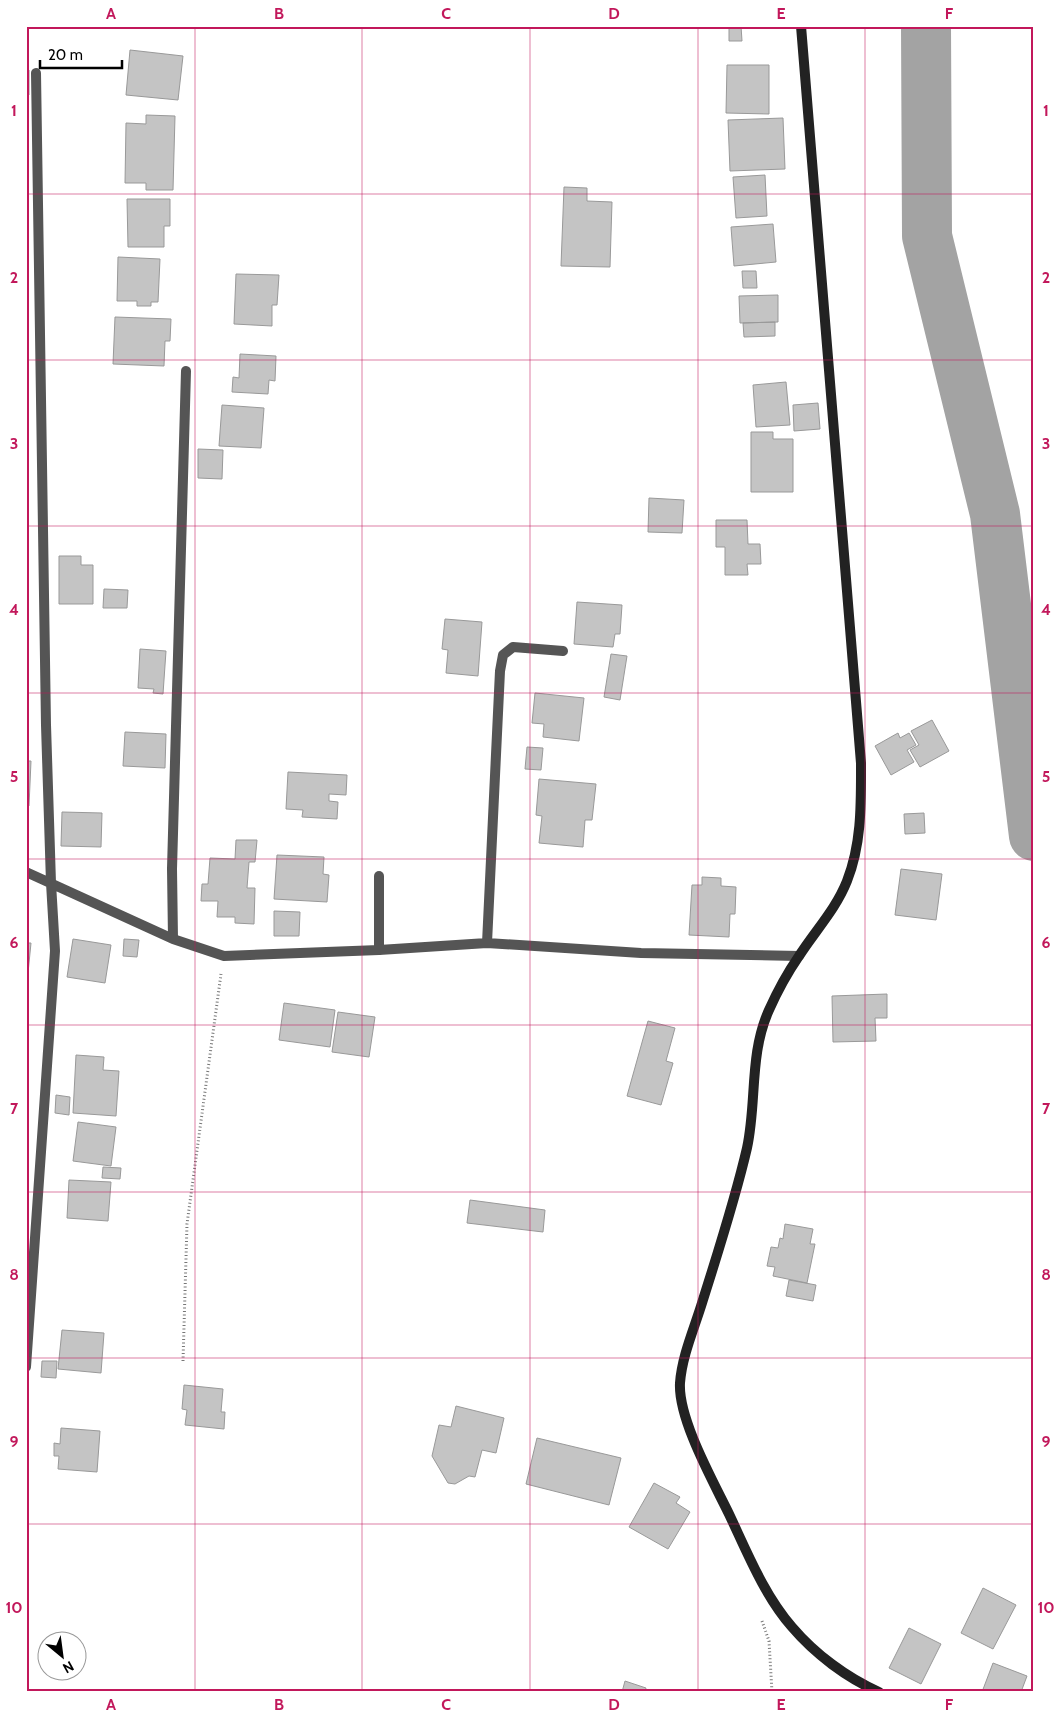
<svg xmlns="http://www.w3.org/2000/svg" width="1060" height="1718" viewBox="0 0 1060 1718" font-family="Cabin,sans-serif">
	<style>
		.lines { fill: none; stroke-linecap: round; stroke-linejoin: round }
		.river { stroke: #a3a3a3; stroke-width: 50 }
		.building { fill: #c4c4c4; stroke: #999 }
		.path { stroke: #777; stroke-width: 3; stroke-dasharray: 1 2.5; stroke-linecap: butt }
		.lane { stroke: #555; stroke-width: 10 }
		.street { stroke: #555; stroke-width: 10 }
		.secondary { stroke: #222; stroke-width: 10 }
		.grid { fill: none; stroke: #c2185b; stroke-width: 1; stroke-opacity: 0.55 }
		.neatline { fill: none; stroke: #c2185b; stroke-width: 2 }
		.grid-label { font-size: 16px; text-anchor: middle; font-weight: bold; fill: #c2185b }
	</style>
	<rect width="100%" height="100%" fill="#fff"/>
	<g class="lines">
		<!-- river -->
		<path class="river" d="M926 26 927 236 995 514 1034 836"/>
	</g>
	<!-- building -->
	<path class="building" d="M729 26H741L742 41H729Z
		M130 50 183 56 178 100 126 95Z
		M727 65H769V114L726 113Z
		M26 70H29V95H26Z
		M146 115 175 116 173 190H146V183H125L126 123 146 124Z
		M783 118 785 169 730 171 728 120Z
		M765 175 767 216 736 218 733 177Z
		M564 187 587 188V201L612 202 610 267 561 266Z
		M127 199H170V226H164V247H128Z
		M773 224 776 262 734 266 731 227Z
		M118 257 160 259 158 302H151V306H137V301H117Z
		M742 271H756L757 288H743Z
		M236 274 279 275 277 305H272V326L234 324Z
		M778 295V322L740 323 739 296Z
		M115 317 171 319 170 341H165L164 366 113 364Z
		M775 322V336L744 337 743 323Z
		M240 354 276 356 275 381 269 380 268 394 232 392 233 377 239 378Z
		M786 382 790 425 756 427 753 385Z
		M818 403 820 429 794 431 793 405Z
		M222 405 264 408 261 448 219 446Z
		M751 432H773V439H793V492H751Z
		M198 449 223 450 222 479 198 478Z
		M649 498 684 500 682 533 648 532Z
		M716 520H747L748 544H760L761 564H747L748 575H725V547H716Z
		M59 556H81V565H93V604H59Z
		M104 589 128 590 127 608H103Z
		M577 602 622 605 620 634H615L613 647 574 644Z
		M445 619 482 622 478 676 446 673 448 650 442 649Z
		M140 649 166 651 163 694 153 693 154 689 138 688Z
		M611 654 627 656 620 700 604 697Z
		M535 693 584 698 579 741 543 737 544 724 532 723Z
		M932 720 949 751 920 767 910 750 919 745 911 731Z
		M125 732 166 734 165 768 123 766Z
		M898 733 900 738 909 733 916 745 907 750 914 762 891 775 875 746Z
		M527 747 543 748 541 770 525 769Z
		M26 761H31L29 806H26Z
		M288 772 347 775 346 795 329 794V801L338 802 337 819 302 817 303 810 286 809Z
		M539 779 596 784 592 820H585L583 847 539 843 542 816 536 815Z
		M62 812 102 813 101 847 61 846Z
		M924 813 925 833 905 834 904 814Z
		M236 840H257L255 862H249L247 888H255L254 924 235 923V917H217L218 901H201L202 884H208L210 858 235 859Z
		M277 855 324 857 323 874 329 875 327 902 274 899Z
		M901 869 942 874 936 920 895 915Z
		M702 877 721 878V886L736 887 735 914H730L729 937 689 935 692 885H702Z
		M274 911 300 912 299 936H274Z
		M73 939 111 945 105 983 67 977Z
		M124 939 139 940 137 957 123 956Z
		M26 943H31L27 983H26Z
		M887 994V1018H875L876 1041 833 1042 832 996Z
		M284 1003 335 1010 330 1047 279 1040Z
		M338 1012 375 1017 369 1057 332 1052Z
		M648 1021 675 1028 666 1061 673 1063 661 1105 627 1096Z
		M76 1055 104 1057 103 1070 119 1071 116 1116 73 1113Z
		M56 1095 70 1097 69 1115 55 1113Z
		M78 1122 116 1127 111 1166 73 1161Z
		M103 1167 121 1168 120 1179 102 1178Z
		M69 1180 111 1182 108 1221 67 1218Z
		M470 1200 545 1210 543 1232 467 1223Z
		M785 1224 813 1229 810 1244H815L807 1283 773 1276 775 1267 767 1266 771 1247 778 1248 780 1238 783 1239Z
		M789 1280 816 1285 813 1301 786 1296Z
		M62 1330 104 1333 101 1373 58 1369Z
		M42 1361H57L56 1378 41 1377Z
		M184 1385 223 1389 221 1412H225L224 1429 185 1425 187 1410 182 1409Z
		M456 1406 504 1418 496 1453 482 1450 475 1477 469 1476 455 1484 448 1483 432 1456 439 1425 451 1427Z
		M61 1428 100 1431 97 1472 58 1469 59 1456H54V1443L60 1444Z
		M537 1438 621 1458 609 1505 526 1484Z
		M654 1483 680 1497 676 1503 690 1512 668 1549 629 1527Z
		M983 1588 1016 1605 993 1649 961 1633Z
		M909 1628 941 1644 921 1684 889 1668Z
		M993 1663 1027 1676 1021 1692H982Z
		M625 1681 646 1688 645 1692H622Z"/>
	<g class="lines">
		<!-- path -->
		<path class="path" d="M183 1361 187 1224 221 974
			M762 1621 769 1641 772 1692"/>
		<!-- lane -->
		<path class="lane" d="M379 876V950"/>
		<!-- street -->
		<path class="street" d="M26 872 173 939 224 956 379 950 487 943 641 953 799 956
			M173 939 172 869 186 371
			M487 943 500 671 503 655 513 647 563 651
			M26 1367 55 951 51 883 46 725 36 73"/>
		<!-- secondary -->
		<path class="secondary" d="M801 26 861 763C861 803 862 843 847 881 836 909 815 931 799 956 788 972 777 992 769 1010 749 1054 757 1102 747 1148 735 1200 718 1252 702 1303 694 1329 682 1356 680 1383 678 1419 713 1481 729 1514 747 1552 764 1595 792 1627 815 1654 847 1678 879 1692"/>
	</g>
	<!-- grid -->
	<path class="grid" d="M195 26V1692M362 26V1692M530 26V1692M698 26V1692M865 26V1692M26 194H1034M26 360H1034M26 526H1034M26 693H1034M26 859H1034M26 1025H1034M26 1192H1034M26 1358H1034M26 1524H1034"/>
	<!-- border -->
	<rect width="1060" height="1718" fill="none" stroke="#ffffff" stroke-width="55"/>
	<!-- north arrow -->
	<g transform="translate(62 1656) rotate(151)"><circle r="24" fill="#ffffff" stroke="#999999"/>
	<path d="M0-4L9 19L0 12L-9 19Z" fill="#000000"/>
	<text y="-8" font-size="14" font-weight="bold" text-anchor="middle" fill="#000000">N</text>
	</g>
	<!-- scale -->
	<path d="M40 60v8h82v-8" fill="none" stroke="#000000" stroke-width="2.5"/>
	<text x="48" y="60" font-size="15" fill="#000000" stroke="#ffffff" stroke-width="4" paint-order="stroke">20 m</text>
	<rect x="28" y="28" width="1004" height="1662" class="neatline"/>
	<g class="grid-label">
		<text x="111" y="19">A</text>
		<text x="279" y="19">B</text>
		<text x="446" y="19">C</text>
		<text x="614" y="19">D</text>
		<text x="781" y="19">E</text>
		<text x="949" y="19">F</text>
		<text x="14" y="116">1</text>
		<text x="1046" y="116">1</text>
		<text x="14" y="283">2</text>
		<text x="1046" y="283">2</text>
		<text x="14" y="449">3</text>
		<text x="1046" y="449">3</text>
		<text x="14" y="615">4</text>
		<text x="1046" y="615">4</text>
		<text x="14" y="782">5</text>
		<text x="1046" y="782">5</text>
		<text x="14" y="948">6</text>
		<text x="1046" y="948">6</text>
		<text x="14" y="1114">7</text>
		<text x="1046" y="1114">7</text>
		<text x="14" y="1280">8</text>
		<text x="1046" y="1280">8</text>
		<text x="14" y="1447">9</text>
		<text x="1046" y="1447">9</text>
		<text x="14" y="1613">10</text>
		<text x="1046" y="1613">10</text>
		<text x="111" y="1710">A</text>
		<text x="279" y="1710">B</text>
		<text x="446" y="1710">C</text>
		<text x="614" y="1710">D</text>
		<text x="781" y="1710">E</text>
		<text x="949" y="1710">F</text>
	</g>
</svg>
